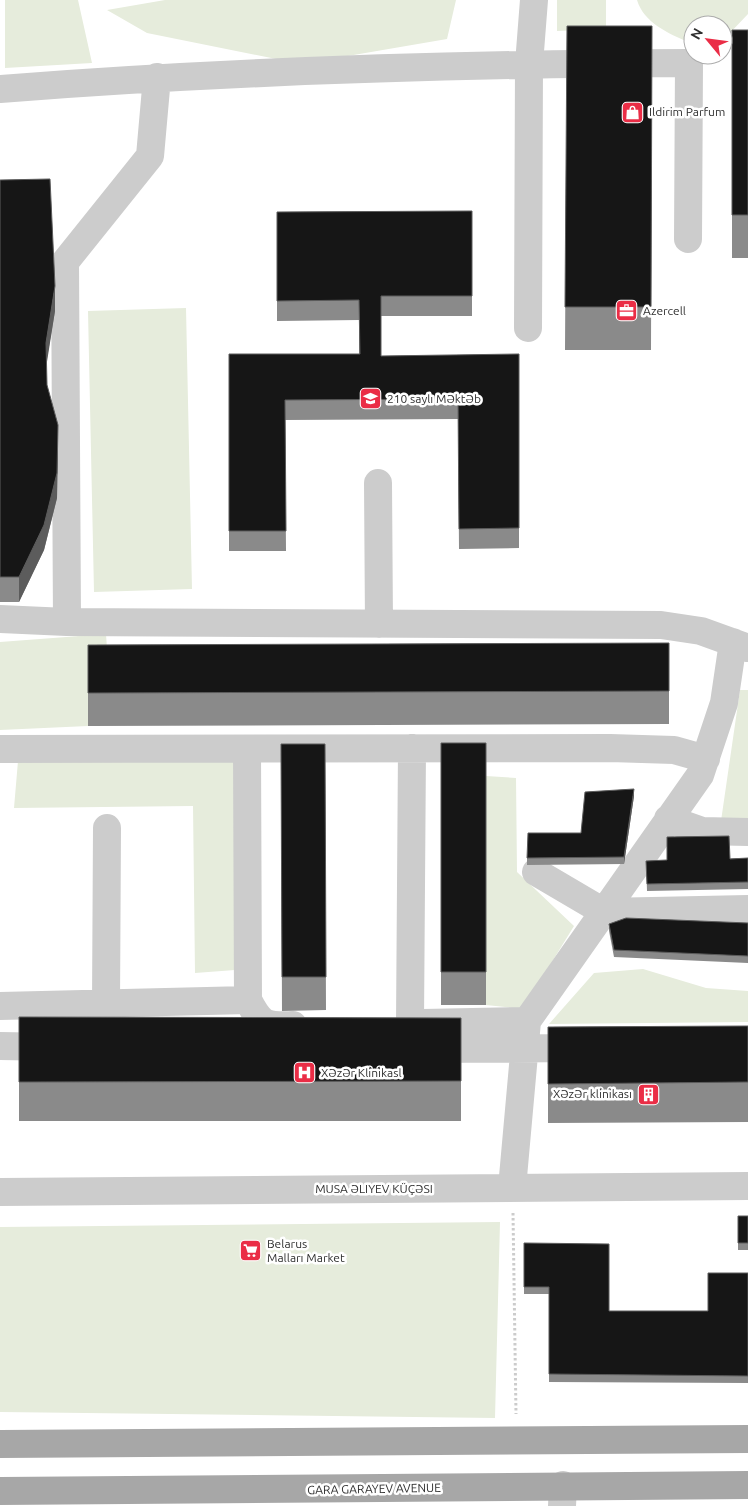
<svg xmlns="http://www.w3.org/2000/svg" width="748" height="1506" viewBox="0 0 748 1506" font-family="Ubuntu,sans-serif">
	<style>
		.green { fill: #e6ecdc }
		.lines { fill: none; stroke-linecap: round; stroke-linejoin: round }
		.path { stroke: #ccc; stroke-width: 3; stroke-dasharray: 2.5 2.5; stroke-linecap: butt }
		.minor { stroke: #ccc; stroke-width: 28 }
		.major { stroke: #a7a7a7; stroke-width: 28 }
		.wall { fill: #8a8a8a }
		.shaded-wall { fill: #5c5c5c }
		.building { fill: #161616; stroke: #5c5c5c }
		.labels { text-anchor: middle; stroke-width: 5; stroke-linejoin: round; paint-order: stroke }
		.poi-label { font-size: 12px; fill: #2f2f2f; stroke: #fff; text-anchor: start }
		.street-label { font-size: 12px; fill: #2f2f2f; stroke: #fff }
	</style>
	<rect width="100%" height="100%" fill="#fff"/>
	<!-- green -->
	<path class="green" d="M5 0H78L92 63 5 68Z
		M165 0H456L447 39 301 64 147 33 107 10Z
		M557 0H606V29L557 31Z
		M637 0H748V14L728 35 723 36V25H693V41L688 42C668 33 644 23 637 0Z
		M186 308 192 589 94 592 88 311Z
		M106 634 109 678H88V726L0 730V642Z
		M740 690H748V821H721Z
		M18 761H238L235 970 195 973 193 806 14 808Z
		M486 776 516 778 517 872 574 926 523 1009 486 1005Z
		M643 969 706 988 748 991V1022L549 1024 594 973Z
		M500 1222 495 1418 0 1412V1227Z"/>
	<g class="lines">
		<!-- path -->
		<path class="path" d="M513 1213 516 1414"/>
		<!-- minor -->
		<path class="minor" d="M0 89C229 71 459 64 689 63L688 239
			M528 328 529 64 534 0
			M378 483 379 624
			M0 619 67 622 661 625 701 631 748 648
			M67 622 65 262 150 156 157 77
			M0 749 610 748 674 750 706 759
			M247 749 248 1000C261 1025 265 1026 293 1025
			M668 819 702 831 748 832
			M536 872 604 912 748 909
			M106 1003 107 828
			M0 1006 248 1000
			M410 1023 412 748
			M423 1023 527 1021
			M0 1046 57 1047
			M425 1049 587 1048
			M512 1188 527 1021 700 775 724 703 733 642
			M0 1192 748 1186
			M562 1506 563 1485"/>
		<!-- major -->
		<path class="major" d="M0 1444 748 1439
			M0 1491 748 1485"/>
	</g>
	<!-- wall -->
	<path class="wall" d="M567 26H652L651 350H565Z
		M732 30H748V258H732Z
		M0 180 55 311 46 364 47 385 58 451 57 498 44 550 19 602H0Z
		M472 211V316H381V356L519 354V548L459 549 458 419 285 420 286 551H229V354H359V320L277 321V212Z
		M669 643V724L88 726V645Z
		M441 743H486V1005H441Z
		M281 744H325L326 1010 282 1011Z
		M634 796 624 864 527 865V858L581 833Z
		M748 858V889L647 891 646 861Z
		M748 923V963L614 957 609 931V924Z
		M19 1017 461 1018V1121H19Z
		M748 1026V1122L548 1123V1027Z
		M738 1216H748V1250H738Z
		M524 1243 609 1311H708L748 1273V1383L549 1382V1294H524Z"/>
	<!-- shaded-wall -->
	<path class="shaded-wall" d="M55 286V311L46 368V343Z
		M58 425 57 498 44 550 19 602V577Z
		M634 789V796L624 864V857Z"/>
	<!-- building -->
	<path class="building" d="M567 26H652L651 307H565Z
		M732 30H748V215H732Z
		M50 179 55 286 46 343 47 385 58 425 57 473 44 525 19 577H0V180Z
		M472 211V296H381V356L519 354V528L459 529 458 399 285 400 286 531H229V354H360L359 300 277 301V212Z
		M669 643V691L88 693V645Z
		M441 743H486V972H441Z
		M281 744H325L326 977H282Z
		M634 789 624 857 527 858 528 833H581L585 792Z
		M729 836 730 859 748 858V882L647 884 646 861 667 860V837Z
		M626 918 748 923V956L614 950 609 924Z
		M19 1017 461 1018V1081L19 1082Z
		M748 1026V1082L548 1084V1027Z
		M738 1216H748V1243H738Z
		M524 1243 609 1244V1311H708V1273H748V1376L549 1374V1287H524Z"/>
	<!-- icons -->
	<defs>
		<symbol id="shop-square" viewBox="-11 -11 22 22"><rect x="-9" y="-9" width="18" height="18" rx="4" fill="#ea2d46" stroke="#fff"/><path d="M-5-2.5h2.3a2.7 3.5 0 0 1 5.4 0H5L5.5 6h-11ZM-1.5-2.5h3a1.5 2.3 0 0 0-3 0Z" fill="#fff"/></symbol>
		<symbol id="office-square" viewBox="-11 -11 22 22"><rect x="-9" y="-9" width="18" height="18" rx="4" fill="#ea2d46" stroke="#fff"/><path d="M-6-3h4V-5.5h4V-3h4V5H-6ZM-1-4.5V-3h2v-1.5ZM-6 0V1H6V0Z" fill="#fff"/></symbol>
		<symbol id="school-square" viewBox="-11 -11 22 22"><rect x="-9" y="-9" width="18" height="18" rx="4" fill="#ea2d46" stroke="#fff"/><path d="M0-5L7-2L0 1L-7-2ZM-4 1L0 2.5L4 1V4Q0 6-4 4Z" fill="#fff"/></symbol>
		<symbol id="hospital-square" viewBox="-11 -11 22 22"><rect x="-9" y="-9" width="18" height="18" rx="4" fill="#ea2d46" stroke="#fff"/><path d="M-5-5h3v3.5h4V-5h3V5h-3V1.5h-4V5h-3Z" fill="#fff"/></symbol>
		<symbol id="building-square" viewBox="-11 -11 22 22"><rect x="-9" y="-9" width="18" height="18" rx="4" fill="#ea2d46" stroke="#fff"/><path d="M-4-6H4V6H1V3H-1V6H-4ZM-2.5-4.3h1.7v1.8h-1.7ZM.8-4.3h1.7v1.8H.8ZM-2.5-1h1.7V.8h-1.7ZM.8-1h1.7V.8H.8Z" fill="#fff"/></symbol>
		<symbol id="supermarket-square" viewBox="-11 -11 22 22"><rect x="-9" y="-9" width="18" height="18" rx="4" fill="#ea2d46" stroke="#fff"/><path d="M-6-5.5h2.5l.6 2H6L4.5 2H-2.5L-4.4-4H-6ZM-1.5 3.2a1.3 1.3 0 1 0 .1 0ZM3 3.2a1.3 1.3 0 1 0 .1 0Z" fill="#fff"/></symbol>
	</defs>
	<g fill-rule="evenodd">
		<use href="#shop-square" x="620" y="100" width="25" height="25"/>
		<use href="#office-square" x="614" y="298" width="25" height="25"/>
		<use href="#school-square" x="358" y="386" width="25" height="25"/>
		<use href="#hospital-square" x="292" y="1060" width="25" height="25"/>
		<use href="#building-square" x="636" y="1082" width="25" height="25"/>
		<use href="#supermarket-square" x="238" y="1238" width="25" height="25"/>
	</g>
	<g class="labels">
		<!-- poi labels -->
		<g class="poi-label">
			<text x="649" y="116">Ildirim Parfum</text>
			<text x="643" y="315">Azercell</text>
			<text x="387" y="403">210 saylı Məktəb</text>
			<text x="321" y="1077">Xəzər Klinikasl</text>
			<text x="632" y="1098" text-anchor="end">Xəzər klinikası</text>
			<text x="267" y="1248">Belarus<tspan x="267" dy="14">Malları Market</tspan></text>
		</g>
		<!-- street labels -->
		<g class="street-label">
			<text x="374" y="1193">MUSA ƏLIYEV KÜÇƏSI</text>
			<text transform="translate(374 1489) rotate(-1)" y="4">GARA GARAYEV AVENUE</text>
		</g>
	</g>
	<!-- north arrow -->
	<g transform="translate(708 40) rotate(299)"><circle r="24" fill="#ffffff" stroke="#acacac"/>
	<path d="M0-4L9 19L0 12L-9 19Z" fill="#ea2d46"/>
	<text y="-8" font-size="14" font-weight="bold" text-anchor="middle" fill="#2f2f2f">N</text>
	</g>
</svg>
